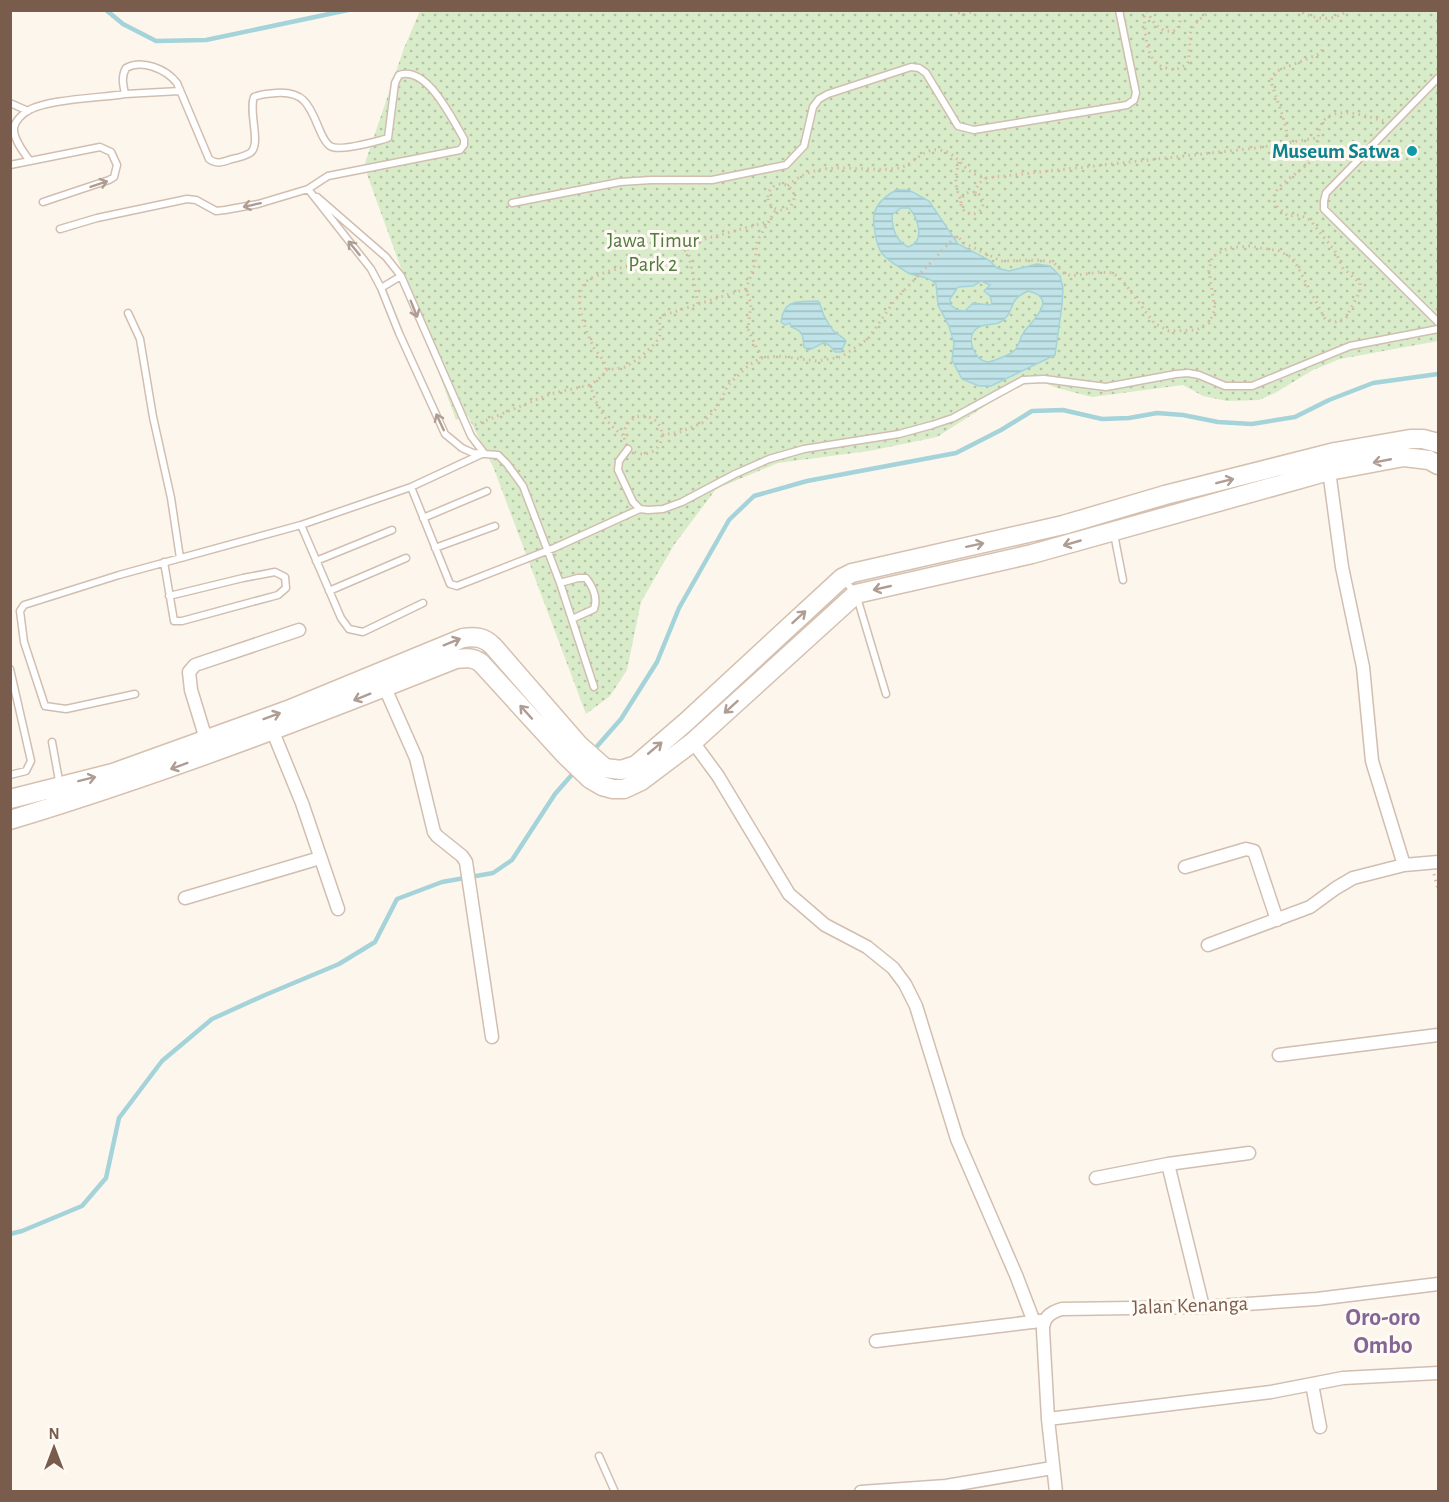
<svg xmlns="http://www.w3.org/2000/svg" width="1449" height="1502" viewBox="0 0 1449 1502" font-family="'Alegreya Sans',sans-serif">
	<style>
		.grass { fill: url(#grass-dots) }
		.water { fill: url(#water-rules); stroke: #a5d3da; stroke-width: 1.5; fill-rule: evenodd }
		.lines { fill: none; stroke-linecap: round; stroke-linejoin: round }
		.stream { stroke: #a5d3da; stroke-width: 4.5 }
		.lane-casing { stroke: #d1beb0; stroke-width: 9 }
		.street-casing { stroke: #d1beb0; stroke-width: 15 }
		.secondary-casing { stroke: #d6c0b0; stroke-width: 21 }
		.path { stroke: #d9b8a5; stroke-width: 3; stroke-dasharray: 1.5 4.5; stroke-linecap: butt }
		.lane { stroke: #fff; stroke-width: 6 }
		.street { stroke: #fff; stroke-width: 12 }
		.secondary { stroke: #fff; stroke-width: 18 }
		.oneway { stroke: #af9d94 }
		.culture-dot { fill: #0f9aa8; stroke: #fffaf3; stroke-width: 2 }
		.labels { text-anchor: middle; stroke-width: 6; stroke-linejoin: round; paint-order: stroke }
		.culture-label { font-size: 21px; font-weight: bold; fill: #0d838f; stroke: #fffaf3; text-anchor: end }
		.park-label { font-size: 21px; fill: #537a41; stroke: #fffaf3 }
		.street-label { font-size: 21px; fill: #7a5c4d; stroke: #fffaf3 }
		.quarter-label { font-size: 24px; font-weight: bold; fill: #846695; stroke: #fffaf3 }
	</style>
	<defs>
		<pattern id="grass-dots" width="8" height="8" patternUnits="userSpaceOnUse" patternTransform="scale(1.5)"><rect width="8" height="8" fill="#d8ecc9"/><path d="M2 2h.1M6 6h.1" fill="none" stroke="#b4c2a5" stroke-width="1.8" stroke-linecap="round"/></pattern>
		<pattern id="water-rules" width="6" height="5" patternUnits="userSpaceOnUse" patternTransform="scale(1.5)"><rect width="6" height="5" fill="#bfe3e8"/><path d="M0 2.5h6" fill="none" stroke="#a0bbbe"/></pattern>
	</defs>
	<rect width="100%" height="100%" fill="#fdf6ec"/>
	<!-- grass -->
	<path class="grass" d="M420 11H1438V341L1340 359 1313 370 1275 393 1259 400 1227 401 1203 396 1183 385 1092 397 1057 388 1039 381 1015 387 937 437 869 451 778 463 716 489 674 545 641 602 627 670 610 696 586 714 494 469 468 416 456 420 364 166 404 48Z"/>
	<!-- water -->
	<path class="water" d="M896 190H909L929 201 958 244 989 260 997 268 1009 271 1037 264 1050 266 1060 276 1063 288 1062 305 1055 355 991 386H979L962 379 952 360 954 343 949 326 938 305 936 284C926 275 922 278 911 274 907 273 903 269 899 267 879 255 877 249 874 226 871 208 882 198 896 190ZM901 208H909C918 218 926 242 908 247 896 241 892 228 892 215ZM981 281 990 285 984 291 990 296 992 303 990 305 973 303 965 311 957 310 950 304V299L958 287 973 286ZM1028 291C1059 298 1033 320 1024 332 1016 344 1021 350 1005 356 999 358 993 362 987 362 974 360 966 338 976 329 984 322 995 327 1002 321 1016 311 1006 301 1028 291Z
		M818 301C823 307 821 313 826 319 828 323 831 329 835 332 839 336 842 336 846 341L841 352H835C823 335 821 347 808 350L804 347C802 335 805 332 791 327L790 323 785 325 781 322C784 298 799 302 818 301Z"/>
	<g class="lines">
		<!-- stream -->
		<path class="stream" d="M106 10 123 24 156 41 206 40 348 10
			M592 752 621 719 657 662 679 608 729 520 754 496 807 481 956 453 1001 430 1032 411 1063 410 1102 419 1129 418 1157 413 1183 415 1218 422 1252 424 1295 417 1329 400 1373 383 1438 374
			M10 1234 22 1231 82 1206 106 1178 119 1118 162 1061 212 1019 265 995 339 964 375 942 397 899 442 882 493 873 512 860 555 794 576 770"/>
		<defs>
			<path id="lane" d="M1438 78 1326 193 1324 201V209L1438 322
				M125 94 180 91
				M10 103 28 111
				M30 161C24 153 13 139 14 128 15 121 22 114 29 110 50 99 100 98 125 94 123 84 121 77 126 68 142 59 166 69 177 83L209 159C217 165 223 162 232 159 237 158 245 156 250 153 262 145 248 112 254 97 261 94 268 94 276 93 303 91 309 104 318 126 321 133 324 142 330 146 339 152 373 142 385 139L388 138 395 83 399 75C427 65 452 119 464 139V145L460 150 328 176 308 189 258 204 225 210 216 211 196 200 187 199 97 218 60 229
				M10 165 100 147 111 152 117 165 114 177 109 180 43 202
				M308 189 371 269 381 288 399 333 445 434 462 448 473 453 498 455 507 464 523 486 560 583 594 687
				M317 197 386 257 401 276 471 436 484 453
				M512 203 620 182 651 180H712L786 165 804 146 813 107 819 99 828 94 911 67 919 68 926 73 958 126 974 130 1127 105 1134 100 1136 93 1119 10
				M381 288 401 276
				M128 313 140 339 153 417 171 498 180 558
				M628 449 619 461 618 470 633 502 640 509 648 510 663 509 682 502 735 474 769 459 804 449 899 434 932 425 953 418 1023 380 1044 379 1106 387 1176 374 1188 373 1199 375 1225 386H1252L1350 346 1438 329
				M411 487 450 584 457 586 554 548 640 509
				M423 518 487 491
				M301 525 341 618 349 629 363 632 423 603
				M1114 534 1123 580
				M435 548 495 526
				M316 561 392 530
				M164 562 174 621H182L278 595 286 588 285 577 275 572 243 578 169 596
				M844 580 856 594 886 694
				M560 583 578 578H586C593 587 598 598 594 609L572 619
				M329 591 406 558
				M10 669 31 761 26 771 10 775
				M135 694 66 709 45 706 24 642 20 611 24 605 119 575 301 525 411 487 484 453
				M52 742 60 786
				M599 1456 615 1492"/>
			<path id="street" d="M1329 471 1342 567 1363 667 1372 761 1404 865 1438 862
				M385 688 416 758 434 832 437 836 462 856 466 862 492 1037
				M273 732 302 803 338 909
				M206 739 191 690 189 672 195 665 299 630
				M693 742 718 776 789 894 825 925 867 947 893 968 905 984 916 1006 957 1139 1016 1275 1034 1322
				M1185 867 1246 849 1254 851 1277 920
				M185 898 320 858
				M1208 945 1310 907 1336 888 1353 878 1404 865
				M1279 1055 1438 1035
				M1096 1178 1168 1164
				M1203 1307 1168 1164 1249 1153
				M876 1341 1040 1321
				M1312 1384 1320 1427
				M1048 1419 1271 1392 1343 1378 1438 1373
				M861 1492 946 1486 1052 1468
				M1056 1492 1048 1419 1043 1330C1043 1317 1051 1312 1062 1309L1203 1307 1317 1299 1438 1284"/>
			<path id="secondary" d="M10 799 113 773 288 710 463 638C475 636 484 637 493 646L578 744 605 768 621 770 636 765 686 722 842 578 852 573 1063 525 1165 495 1335 452 1410 439H1423L1438 443
				M10 820C162 774 308 718 456 659 466 658 473 657 481 663L565 755 590 779 602 786 613 789H624L641 781 693 742 856 594 1032 554 1329 471 1404 457 1429 460 1438 465"/>
		</defs>
		<!-- lane casing -->
		<use href="#lane" class="lane-casing"/>
		<!-- street casing -->
		<use href="#street" class="street-casing"/>
		<!-- secondary casing -->
		<use href="#secondary" class="secondary-casing"/>
		<!-- path -->
		<path class="path" d="M953 10 963 15 977 10
			M1144 10C1145 29 1144 63 1166 68 1175 71 1180 69 1188 63 1193 32 1182 31 1212 10
			M1297 10C1314 19 1332 23 1348 10
			M1147 11C1154 24 1161 35 1177 30L1180 22 1179 10
			M1285 143 1287 133 1283 117 1271 82 1272 76 1277 71 1319 54 1322 50 1321 45
			M959 162C955 177 954 185 961 200
			M768 197a13 13 0 1 1 26 0a13 13 0 1 1-26 0Z
			M788 186C818 156 861 174 899 168 915 164 924 147 940 150 957 153 959 165 973 173 976 175 982 176 986 178L1256 148 1317 138
			M961 203a11 11 0 1 1 22 0a11 11 0 1 1-22 0Z
			M975 193 978 184 986 178
			M688 249 698 304
			M684 251 705 239 767 222
			M761 358 748 329 751 304 746 289 755 264 757 241 776 210
			M606 370C612 369 619 369 625 367 634 363 658 344 660 335 661 328 658 324 661 316L746 289
			M624 435a19 19 0 1 1 38 0a19 19 0 1 1-38 0Z
			M475 425 550 394 590 385
			M623 435C606 425 596 404 590 385 595 381 605 376 606 369 607 361 596 353 593 346 585 329 571 296 587 281 593 274 636 264 648 260
			M662 435 680 432 702 423 717 408 728 385 749 365 761 358 778 356 817 361 841 357 868 339 895 300 955 237 959 238 964 243 1001 261 1037 260 1053 262 1064 273 1071 276 1100 272 1113 273 1123 281 1154 323 1169 331 1196 330 1209 323 1215 310 1209 271 1212 257 1228 248 1249 246 1279 251 1293 258 1325 319 1335 322 1346 318 1360 291V283L1343 268 1335 251 1310 220 1300 215 1288 216C1283 211 1274 207 1274 198 1273 186 1305 169 1313 159 1323 146 1312 127 1328 117 1344 107 1368 117 1384 121
			M1434 874 1438 889"/>
		<!-- lane -->
		<use href="#lane" class="lane"/>
		<!-- street -->
		<use href="#street" class="street"/>
		<!-- secondary -->
		<use href="#secondary" class="secondary"/>
	</g>
	<!-- one-way arrows -->
	<defs><path id="oneway-shaft" d="M-6 0H5M1.5-3L5.5 0L1.5 3" fill="none" stroke-width="1.6" stroke-linecap="round" stroke-linejoin="round" transform="scale(1.5)"/></defs>
	<g class="oneway">
		<use href="#oneway-shaft" transform="translate(99 184) rotate(-18)"/>
		<use href="#oneway-shaft" transform="translate(252 205) rotate(168)"/>
		<use href="#oneway-shaft" transform="translate(354 248) rotate(-129)"/>
		<use href="#oneway-shaft" transform="translate(414 309) rotate(68)"/>
		<use href="#oneway-shaft" transform="translate(440 422) rotate(-115)"/>
		<use href="#oneway-shaft" transform="translate(1382 461) rotate(169)"/>
		<use href="#oneway-shaft" transform="translate(1225 481) rotate(-14)"/>
		<use href="#oneway-shaft" transform="translate(1072 543) rotate(164)"/>
		<use href="#oneway-shaft" transform="translate(975 545) rotate(-12)"/>
		<use href="#oneway-shaft" transform="translate(882 588) rotate(167)"/>
		<use href="#oneway-shaft" transform="translate(799 617) rotate(-42)"/>
		<use href="#oneway-shaft" transform="translate(452 642) rotate(-22)"/>
		<use href="#oneway-shaft" transform="translate(362 697) rotate(158)"/>
		<use href="#oneway-shaft" transform="translate(731 707) rotate(138)"/>
		<use href="#oneway-shaft" transform="translate(526 712) rotate(-132)"/>
		<use href="#oneway-shaft" transform="translate(272 716) rotate(-20)"/>
		<use href="#oneway-shaft" transform="translate(655 748) rotate(-40)"/>
		<use href="#oneway-shaft" transform="translate(179 766) rotate(160)"/>
		<use href="#oneway-shaft" transform="translate(87 779) rotate(-14)"/>
	</g>
	<!-- markers -->
	<circle class="culture-dot" cx="1412" cy="151" r="6"/>
	<g class="labels">
		<!-- culture labels -->
		<g class="culture-label">
			<text x="1400" y="158">Museum Satwa</text>
		</g>
		<!-- park labels -->
		<g class="park-label">
			<text x="653" y="247">Jawa Timur<tspan x="653" dy="24">Park 2</tspan></text>
		</g>
		<!-- street labels -->
		<g class="street-label">
			<text transform="translate(1190 1305) rotate(-2)" y="7">Jalan Kenanga</text>
		</g>
		<!-- quarter labels -->
		<g class="quarter-label">
			<text x="1383" y="1325">Oro-oro<tspan x="1383" dy="28">Ombo</tspan></text>
		</g>
	</g>
	<!-- border -->
	<rect width="1449" height="1502" fill="none" stroke="#7a5c4d" stroke-width="24"/>
	<!-- north arrow -->
	<g transform="translate(54 1448)" stroke="#fffaf3" stroke-width="4.5" paint-order="stroke">
	<path d="M0-4.5L10 22L0 15L-10 22Z" fill="#7a5c4d"/>
	<text y="-9" font-size="16" font-weight="bold" text-anchor="middle" fill="#7a5c4d">N</text>
	</g>
</svg>
